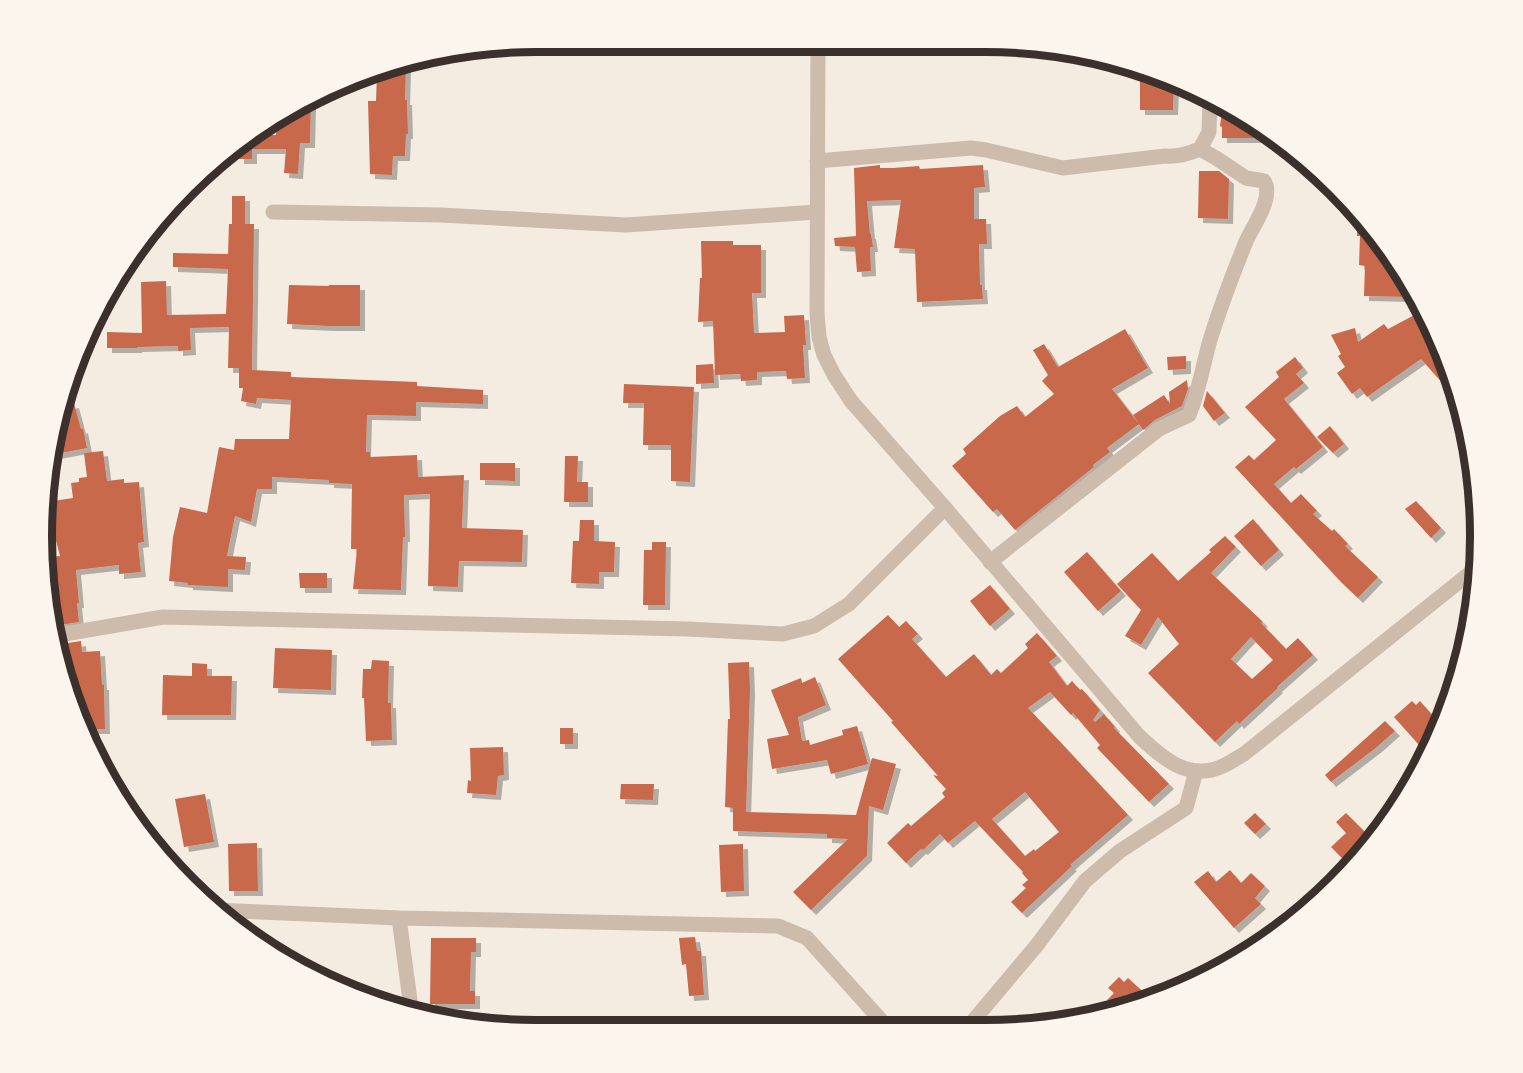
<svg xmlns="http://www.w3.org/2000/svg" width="1523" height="1073" viewBox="0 0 1523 1073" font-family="'Nunito Sans',sans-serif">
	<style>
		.building { fill: #c8694b; fill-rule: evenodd; filter: url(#shadow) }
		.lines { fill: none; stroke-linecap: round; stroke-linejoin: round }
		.minor { stroke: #cdbbac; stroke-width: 15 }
		.tertiary { stroke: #cdbbac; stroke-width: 15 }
		.rim { fill: none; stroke: #3b302b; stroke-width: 8 }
	</style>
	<defs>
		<filter id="shadow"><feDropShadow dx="5" dy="5" stdDeviation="0" flood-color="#0004"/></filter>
	</defs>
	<rect width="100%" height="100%" fill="#f4ebe1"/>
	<!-- building -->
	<path class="building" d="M403 62 402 67H406L405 100H407L408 134H406L405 156H393L392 175 370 174 368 101H376L377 73Z
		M1140 73 1174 86 1173 110H1140Z
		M311 103 310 143H300L298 174 284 173 286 149H252V159H239V148H236L252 134 276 135 277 119Z
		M1223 104 1234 108 1271 138H1222V127L1220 126Z
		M880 165V168H893L919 166 920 169 983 165 985 187 974 188V219H986L987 244H979L980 285H982L983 299 917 302 915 249 894 248 901 200 867 201 870 234H871L873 247H870L871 271 857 272 855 247 835 246 834 238 856 236 854 168Z
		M1199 171H1219L1229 179 1228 219 1198 218Z
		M232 196H245V224H254L252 370 291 372V377L417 382V386L483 390V404L416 402V416L367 415 366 452H370V457L417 455 418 477 464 475 462 528 523 530 522 562 459 561 458 587 428 586 430 494 404 495 405 537H403L401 590 353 589 357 549H351L352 484 329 483V480L272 477V489H257L251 522 235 516 227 556 246 557 245 570 228 569V587L188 585V583L169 581 173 537 180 507 207 513 219 447 234 450 235 439H289L291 400 257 398 256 404 241 401 243 388H239V368H228L229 327 190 328 191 350 178 351V346L137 347V348H107V332L142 333 141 282 166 281 167 315 226 314 228 269 173 267V253L228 254 229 224H232Z
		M1361 214 1409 282V297L1364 296 1365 266 1359 265 1360 236H1357V223H1361Z
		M701 241H733V245H761V293H752L754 333 785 332 784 316 804 315 806 345H803L805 378 787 379 786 371 757 372V380L741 381 740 374 715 375 713 321 698 322 700 278H702Z
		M289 285 329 286V285H360V326H329L287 324Z
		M1424 310 1444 353 1436 358 1453 376 1444 385 1421 359 1367 397 1360 388 1352 394 1337 373 1345 367 1338 356 1341 354 1331 335 1355 328 1358 342 1384 324 1388 329Z
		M1125 329 1148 368 1112 389 1139 424 1107 448 1110 452 1093 465 1094 467 1015 530 997 509 993 512 952 466 966 454 963 449 1000 416 1017 406 1025 417 1054 394 1042 381 1048 375 1033 350 1044 344 1058 367Z
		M1186 356V369L1168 370 1167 357Z
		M1295 357 1303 368 1296 374 1304 383 1284 399 1323 447 1296 469 1294 467 1274 484 1291 503 1301 494 1317 511 1313 514 1332 531 1334 529 1348 544 1345 546 1378 577 1358 598 1341 582 1235 467 1249 455 1254 460 1276 440 1245 407 1279 377 1276 372Z
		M713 364 714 383 696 384V365Z
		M1187 380 1188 389 1182 406 1155 420 1143 430 1133 415 1164 395 1170 404 1169 392Z
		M624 384 694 387 690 482 671 481V445H643L644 403H623Z
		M1207 391 1225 413 1214 421 1203 406Z
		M74 403 81 429 83 428 87 448 51 455 64 405Z
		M1330 426 1344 444 1333 453 1317 437Z
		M103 451 107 481 124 479V483L139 482 144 542 138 543 141 572 119 574V565L76 570 79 603H77L79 622 60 625 58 605 51 606 49 557 60 556 52 525 48 526 47 502 73 498 71 483 79 482V478L87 477 84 453Z
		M565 456H578L577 482H588V502H564Z
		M480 463H515V481L480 480Z
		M1416 501 1441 528 1431 538 1405 509Z
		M1253 519 1279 550 1261 566 1234 536Z
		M580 520H594V541L615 542 614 572H599V584L571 583 573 541H579Z
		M1225 536 1236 547 1211 573 1263 622 1261 623 1286 649 1298 638 1313 655 1277 687 1278 688 1239 724 1237 721 1215 742 1148 673 1179 644 1158 617 1141 645 1125 636 1141 610 1117 584 1152 553 1178 581 1211 552 1209 550ZM1251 637 1273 660 1252 679 1231 659Z
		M652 542H666L665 605H643L644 550H652Z
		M1087 552 1121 591 1098 611 1064 572Z
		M299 573H327V588H300Z
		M990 585 1010 609 990 626 970 601Z
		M888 615 899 627 906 621 918 634 912 639 946 677 974 654 991 675 997 669 1001 673 1028 648 1025 644 1037 633 1057 656 1049 662 1067 686 1072 681 1080 690 1082 689 1100 710 1093 720 1095 722 1104 714 1115 727 1114 728 1169 784 1149 802 1097 748 1100 745 1073 713 1071 715 1050 692 1028 708 1064 746 1128 815 1070 865 1072 866 1022 913 1011 902 1026 888 1022 885 1028 880 1022 873 1023 872 975 821 948 843 940 834 923 850 921 849 906 863 887 843 908 823 911 826 945 797 942 793 946 789 933 775 938 776 891 722 893 721 838 659ZM1025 792 1059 832 1035 851 1034 849 1025 856 992 819Z
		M81 641 82 652 100 651 102 685H104L105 729H84L59 654 63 653 62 644Z
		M275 648 332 650 331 690 273 688Z
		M372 660 389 661 388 703H391L392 740 366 741 364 698H362L363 669H371Z
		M749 662 750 690 746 812 856 815 872 758 896 764 883 810 869 806 867 856 811 910 793 892 848 839 827 838V834L733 831V808L725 807 728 719H730L728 663Z
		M192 663 207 664V676H232L231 715H162L163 675 192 676Z
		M815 677 826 705 798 717 802 741 809 740 810 745 843 735 842 730 857 726 868 764 831 774 827 760 772 769 767 739 789 735 771 690 801 678 802 683Z
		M1452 696 1441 725 1419 745 1394 717 1412 701 1416 705 1420 701 1432 715Z
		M1385 721 1395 731 1377 747 1331 782 1325 775Z
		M560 728H573V744H560Z
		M503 747 504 775 498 776 496 795 467 793 468 780 471 781 470 748Z
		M621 784H654L653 800 620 799Z
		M205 794 214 842 184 847 175 799Z
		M1255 813 1266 824 1255 834 1244 823Z
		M1346 813 1367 834 1342 858 1331 847 1346 833 1336 822Z
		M257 843 258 891H229L228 844Z
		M743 844 744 891 721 892 719 845Z
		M1230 870 1241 883 1251 873 1265 886 1255 898 1261 904 1234 928 1194 882 1208 871 1216 882Z
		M695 937 697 951H701L704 995 689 996 686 964 682 965 679 938Z
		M431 938H476V952H471L470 991H475V1004H430Z
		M1119 977 1124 982 1128 978 1149 997 1115 1008 1107 1000 1114 993 1108 988Z"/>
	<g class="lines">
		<!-- minor -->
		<path class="minor" d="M817 161 971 148 986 150 1063 168 1165 156C1178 157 1188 154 1200 149L1209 132 1210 99
			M273 212 441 215 626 225 817 212
			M990 562 1159 429 1189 415C1199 391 1203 365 1210 340 1220 308 1232 276 1245 244 1251 228 1275 198 1264 181L1246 178 1216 158 1200 149
			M53 636 163 617 688 629 783 634 814 626 849 604 945 508
			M215 910 399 918 778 926 807 938 888 1028
			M399 918 412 1015
			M968 1027 1037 945 1085 881 1120 851 1186 808 1196 771"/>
		<!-- tertiary -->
		<path class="tertiary" d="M818 42 817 313 819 337 824 355 834 375 851 401 945 508 1139 736C1162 758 1189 782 1223 766 1230 763 1237 758 1244 754L1480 565"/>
	</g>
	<!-- crop -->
	<path d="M0 0H1523V1073H0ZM536 52H986A484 484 0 0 1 1470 536V536A484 484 0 0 1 986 1020H536A484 484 0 0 1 52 536V536A484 484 0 0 1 536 52Z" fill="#fbf5ee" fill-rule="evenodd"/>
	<path class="rim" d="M536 52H986A484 484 0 0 1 1470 536V536A484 484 0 0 1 986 1020H536A484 484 0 0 1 52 536V536A484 484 0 0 1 536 52Z"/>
</svg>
